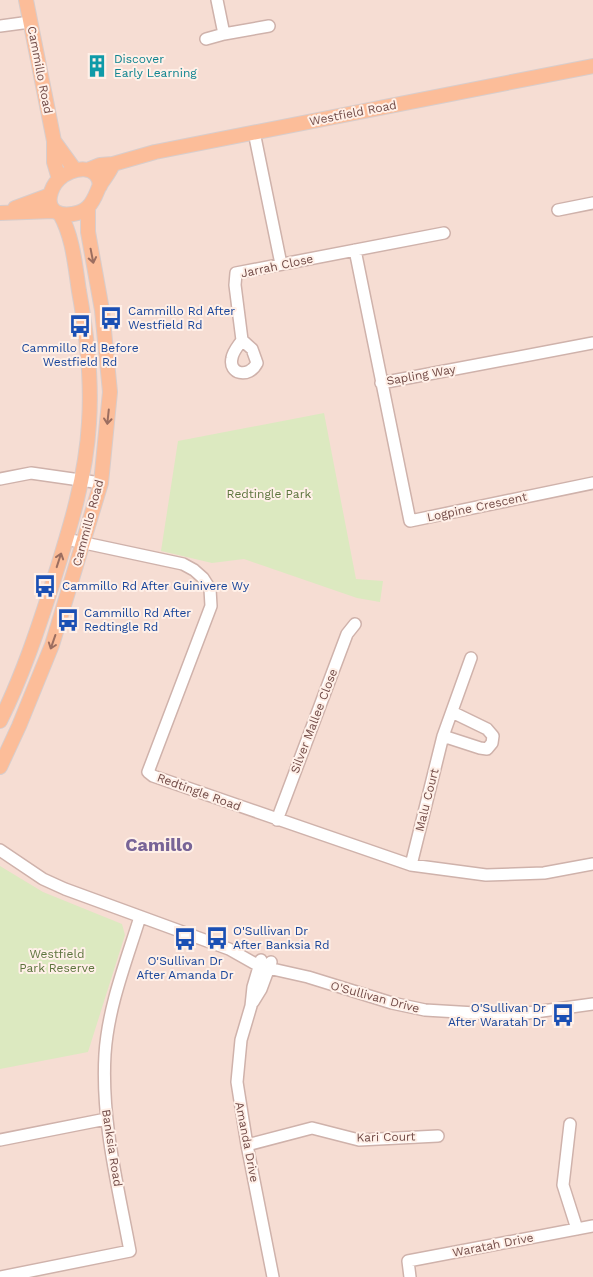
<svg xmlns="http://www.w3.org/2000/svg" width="593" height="1277" viewBox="0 0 593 1277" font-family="'Work Sans',sans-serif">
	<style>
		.residential { fill: #f6ddd3 }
		.green { fill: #dce9c0 }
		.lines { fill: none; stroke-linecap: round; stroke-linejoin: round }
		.minor-casing { stroke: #cfb2ab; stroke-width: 14 }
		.major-casing { stroke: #d8cdcc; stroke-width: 16 }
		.minor { stroke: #fff; stroke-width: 11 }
		.major { stroke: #fcbd99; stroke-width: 14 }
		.oneway { stroke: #9c6e60 }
		.labels { text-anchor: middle; stroke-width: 4; stroke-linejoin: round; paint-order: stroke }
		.culture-label { font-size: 12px; fill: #0d838f; stroke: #fff0e8; text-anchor: start }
		.street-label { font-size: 12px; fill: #734c48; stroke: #fff0e8 }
		.transit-label { font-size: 12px; fill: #164399; stroke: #fff0e8; text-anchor: start }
		.park-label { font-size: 12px; fill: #5c743d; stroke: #fff0e8 }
		.district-label { font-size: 18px; font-weight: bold; fill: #786497; stroke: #fff0e8 }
	</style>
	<rect width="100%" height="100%" fill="#fcebe1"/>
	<!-- residential -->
	<path class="residential" d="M0 0H593V1277H0Z"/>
	<!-- green -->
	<path class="green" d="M324 413 356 579 383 581 380 602 357 598 244 559 212 563 161 551 178 441Z
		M0 866 43 892 122 924 125 935 88 1052 0 1069Z"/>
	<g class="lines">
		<defs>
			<path id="minor" d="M217 0 224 34 269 26
				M0 26 30 22
				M206 39 224 34
				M254 132 281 264
				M558 210 593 203
				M355 250 410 521 593 483
				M242 340C239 345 233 351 232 358 228 374 249 379 257 363L252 349 242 340 235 285 236 273 444 233
				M381 383 593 343
				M0 479 31 473 101 483
				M66 539 183 564 194 570 203 578 210 589 211 606 148 772 153 776 411 865 486 875 544 873 593 864
				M443 736 480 748 487 749 492 743 493 736 487 729 452 712
				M277 820 347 634 355 624
				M0 850 43 879 65 889 229 949 259 966 308 977 392 1003 425 1010 492 1014 528 1013 593 1004
				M411 865 443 736 471 658
				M261 960 253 987 251 1006 241 1040 237 1082 247 1145 273 1277
				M253 1002 261 989 271 962
				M570 1124 563 1185 577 1229
				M0 1140 106 1119
				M247 1145 312 1128 359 1140 438 1136
				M1 1277 130 1251C118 1186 101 1121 105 1054 108 1007 126 962 140 917
				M410 1277 408 1261 593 1226"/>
			<path id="major" d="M26 0 54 141V162L59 179
				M54 141 75 170
				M90 169 100 165 113 164 155 152 593 66
				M100 186C99 163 72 167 59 179 51 187 44 205 56 212 65 217 81 214 88 207 94 201 96 194 99 187 104 178 109 174 113 164
				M15 208 50 195
				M0 213 53 211
				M0 721C22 677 38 629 53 582 69 531 86 478 89 423 92 379 87 335 79 291 75 265 73 237 60 214
				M0 767 19 726 52 645 101 483 110 392 102 310 88 232V208"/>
		</defs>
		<!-- minor casing -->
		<use href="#minor" class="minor-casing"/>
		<!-- major casing -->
		<use href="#major" class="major-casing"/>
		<!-- minor -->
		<use href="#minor" class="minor"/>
		<!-- major -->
		<use href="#major" class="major"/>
	</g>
	<!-- one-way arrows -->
	<defs><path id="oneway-shaft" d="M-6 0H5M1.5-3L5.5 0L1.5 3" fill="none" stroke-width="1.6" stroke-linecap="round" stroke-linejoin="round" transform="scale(1.25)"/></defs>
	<g class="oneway">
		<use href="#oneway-shaft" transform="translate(92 256) rotate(79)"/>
		<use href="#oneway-shaft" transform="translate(108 417) rotate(96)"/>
		<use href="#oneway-shaft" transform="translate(59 560) rotate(-72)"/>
		<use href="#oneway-shaft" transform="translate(53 642) rotate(109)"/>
	</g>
	<!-- icons -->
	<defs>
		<symbol id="building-bare" viewBox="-9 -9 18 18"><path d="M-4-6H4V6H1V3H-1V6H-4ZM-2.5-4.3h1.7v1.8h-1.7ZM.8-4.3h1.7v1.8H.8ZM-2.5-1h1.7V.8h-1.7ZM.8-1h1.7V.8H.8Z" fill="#0f9aa8" stroke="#fff0e8" stroke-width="2.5" paint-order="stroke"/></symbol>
		<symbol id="bus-bare" viewBox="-9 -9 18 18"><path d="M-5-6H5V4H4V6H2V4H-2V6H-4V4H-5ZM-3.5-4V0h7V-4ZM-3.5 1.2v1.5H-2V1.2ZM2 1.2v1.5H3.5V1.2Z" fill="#1a4fb4" stroke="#fff0e8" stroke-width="2.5" paint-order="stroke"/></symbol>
	</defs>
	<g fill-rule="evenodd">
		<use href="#building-bare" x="81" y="50" width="32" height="32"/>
		<use href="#bus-bare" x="95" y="302" width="32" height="32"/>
		<use href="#bus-bare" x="64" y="310" width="32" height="32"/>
		<use href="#bus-bare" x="29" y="570" width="32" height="32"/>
		<use href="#bus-bare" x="52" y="604" width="32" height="32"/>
		<use href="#bus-bare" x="201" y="922" width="32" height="32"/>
		<use href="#bus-bare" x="169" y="923" width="32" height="32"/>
		<use href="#bus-bare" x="547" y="999" width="32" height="32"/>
	</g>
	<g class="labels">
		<!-- culture labels -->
		<g class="culture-label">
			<text x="114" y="63">Discover<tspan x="114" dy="14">Early Learning</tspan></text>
		</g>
		<!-- street labels -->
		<g class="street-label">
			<text transform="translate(40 70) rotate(79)" y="4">Cammillo Road</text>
			<text transform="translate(353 113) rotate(-11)" y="4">Westfield Road</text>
			<text transform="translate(277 266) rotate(-12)" y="4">Jarrah Close</text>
			<text transform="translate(421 375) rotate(-10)" y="4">Sapling Way</text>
			<text transform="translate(477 507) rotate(-12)" y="4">Logpine Crescent</text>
			<text transform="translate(88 523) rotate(-75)" y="4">Cammillo Road</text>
			<text transform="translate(314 721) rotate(-69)" y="4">Silver Mallee Close</text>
			<text transform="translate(199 792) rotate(20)" y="4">Redtingle Road</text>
			<text transform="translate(427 800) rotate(-76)" y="4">Malu Court</text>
			<text transform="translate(375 997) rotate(15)" y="4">O'Sullivan Drive</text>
			<text transform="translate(386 1137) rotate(-1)" y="4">Kari Court</text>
			<text transform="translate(247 1142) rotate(79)" y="4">Amanda Drive</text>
			<text transform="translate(112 1148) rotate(81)" y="4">Banksia Road</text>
			<text transform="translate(493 1245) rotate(-11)" y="4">Waratah Drive</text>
		</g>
		<!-- transit labels -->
		<g class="transit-label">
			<text x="128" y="315">Cammillo Rd After<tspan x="128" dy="14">Westfield Rd</tspan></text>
			<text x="80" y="352" text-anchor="middle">Cammillo Rd Before<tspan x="80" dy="14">Westfield Rd</tspan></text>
			<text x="62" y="590">Cammillo Rd After Guinivere Wy</text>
			<text x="84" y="617">Cammillo Rd After<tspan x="84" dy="14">Redtingle Rd</tspan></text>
			<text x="233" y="935">O'Sullivan Dr<tspan x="233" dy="14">After Banksia Rd</tspan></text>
			<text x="185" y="965" text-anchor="middle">O'Sullivan Dr<tspan x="185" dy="14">After Amanda Dr</tspan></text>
			<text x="546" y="1012" text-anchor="end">O'Sullivan Dr<tspan x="546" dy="14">After Waratah Dr</tspan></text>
		</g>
		<!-- park labels -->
		<g class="park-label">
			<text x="269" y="498">Redtingle Park</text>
			<text x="57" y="958">Westfield<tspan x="57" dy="14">Park Reserve</tspan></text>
		</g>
		<!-- district labels -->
		<g class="district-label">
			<text x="159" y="851">Camillo</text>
		</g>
	</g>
</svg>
